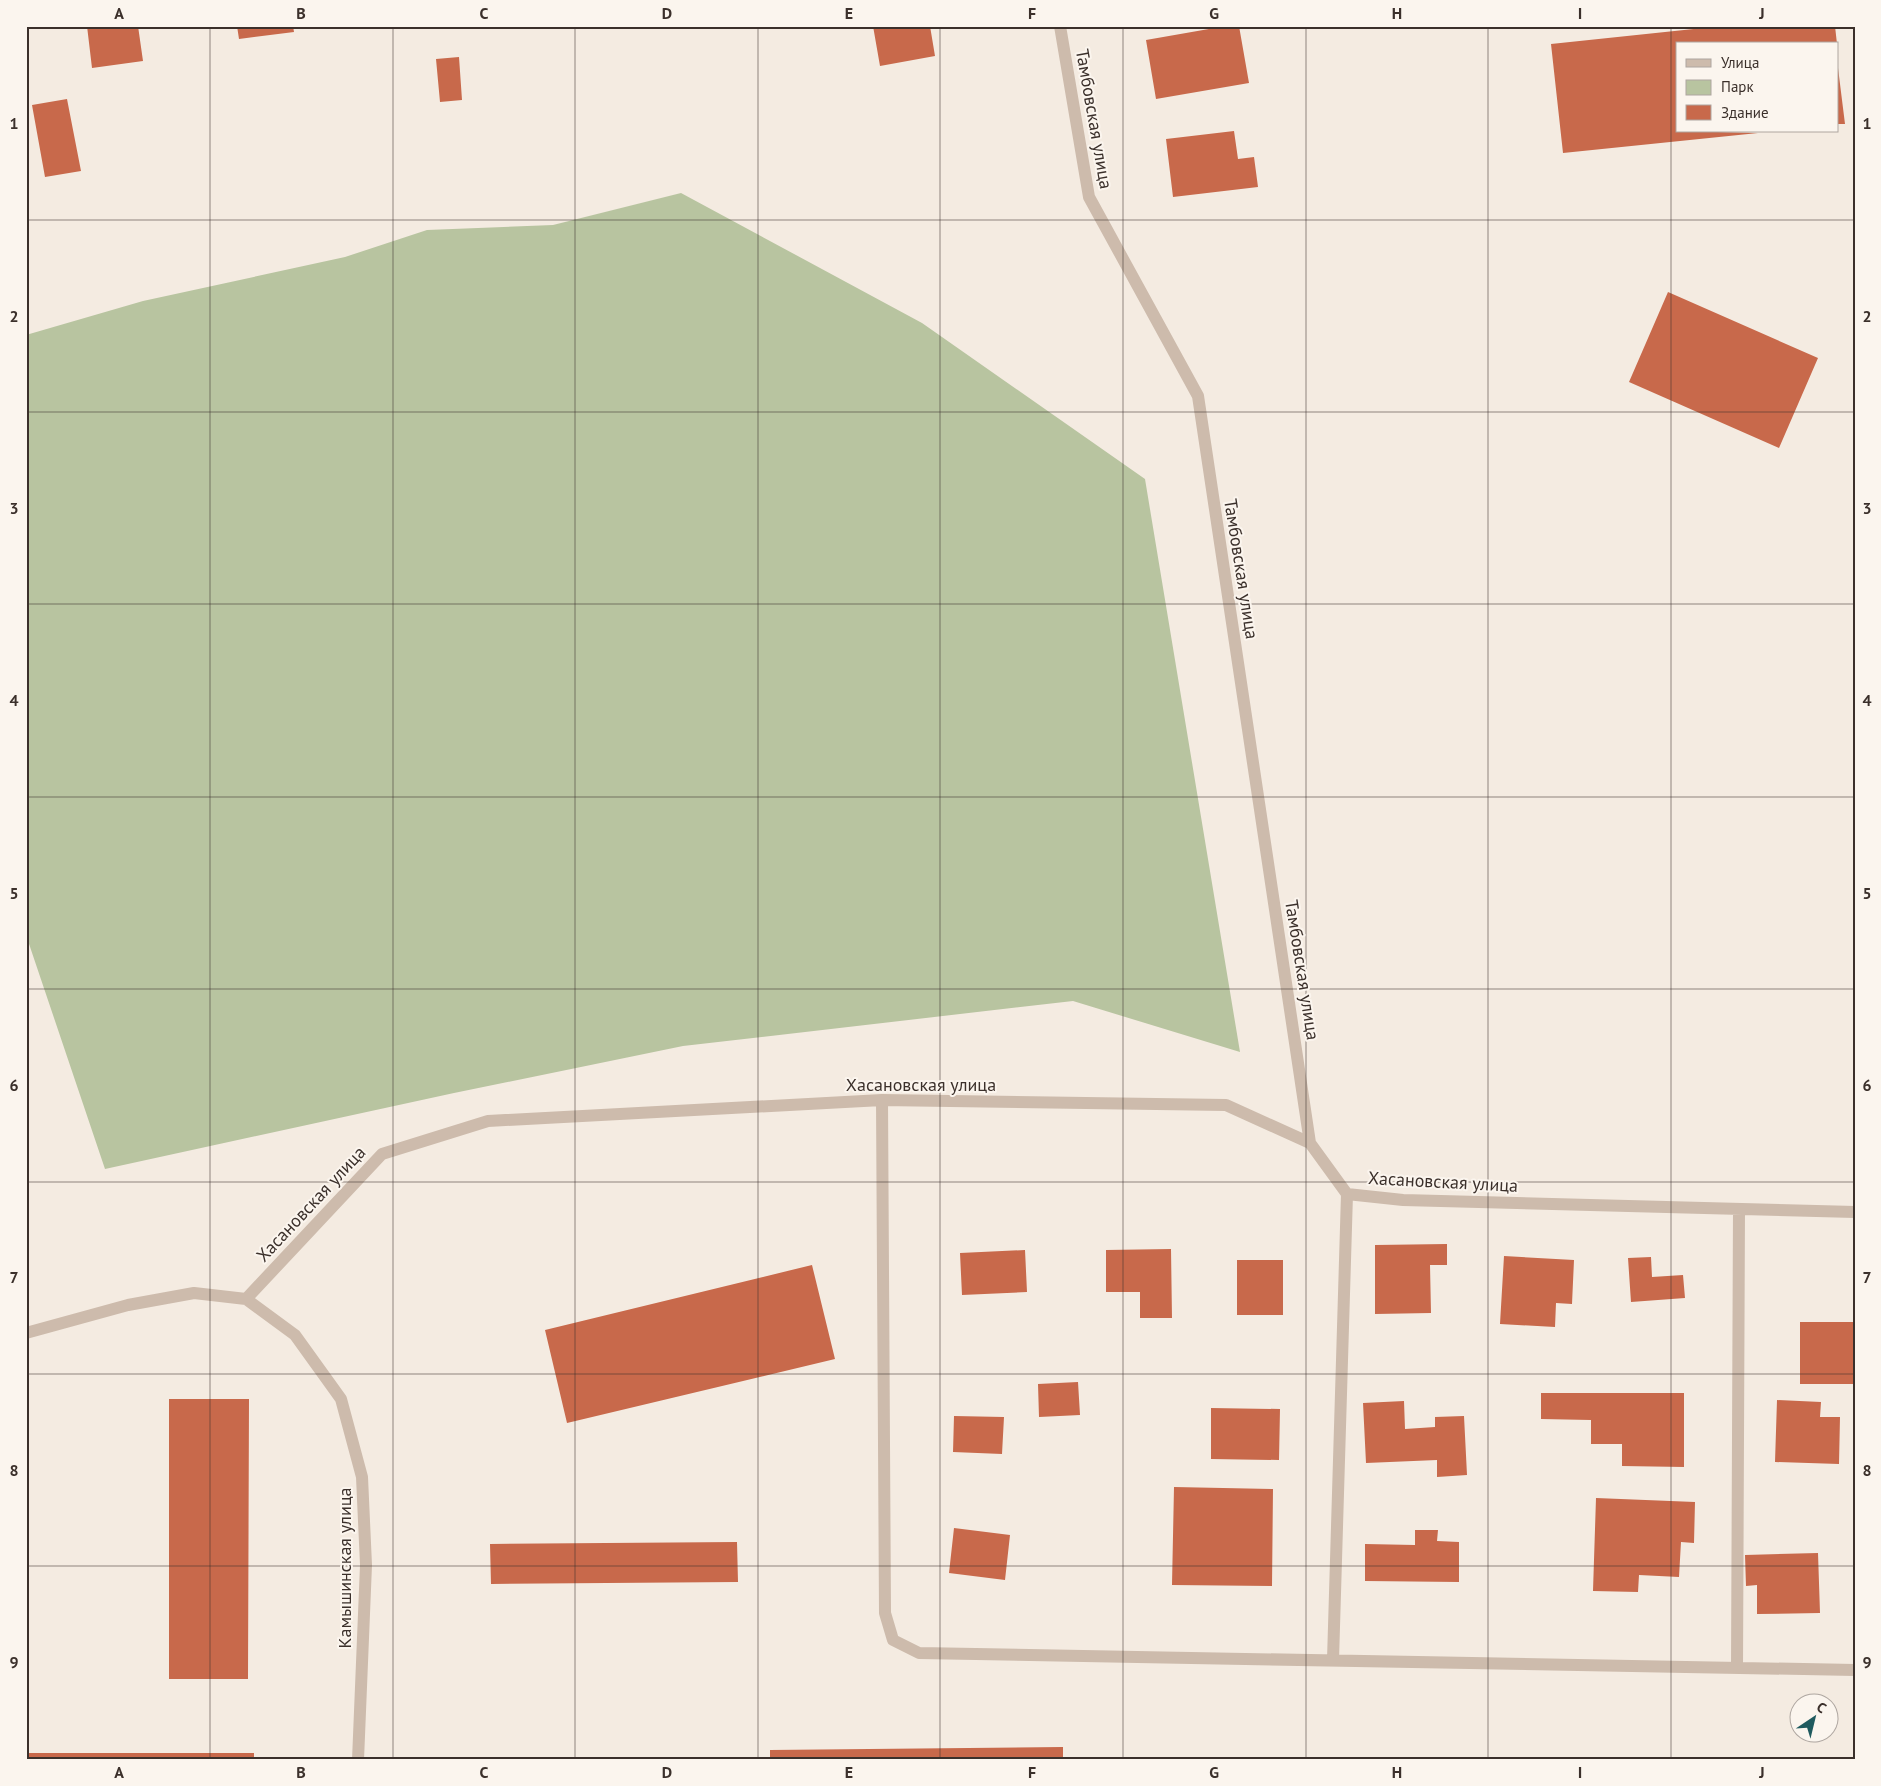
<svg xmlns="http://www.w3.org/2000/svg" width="1881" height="1786" viewBox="0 0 1881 1786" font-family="'PT Sans',sans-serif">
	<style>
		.green { fill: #b8c4a0 }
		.building { fill: #c8694b }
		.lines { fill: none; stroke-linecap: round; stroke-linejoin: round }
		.minor { stroke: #cdbbac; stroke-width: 12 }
		.grid { fill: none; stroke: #3b302b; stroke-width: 1; stroke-opacity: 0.55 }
		.labels { text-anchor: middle; stroke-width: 4; stroke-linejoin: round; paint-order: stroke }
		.street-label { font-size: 18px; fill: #3b302b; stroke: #fbf5ee }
		.neatline { fill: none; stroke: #3b302b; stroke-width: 2 }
		.grid-label { font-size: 16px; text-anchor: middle; font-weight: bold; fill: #3b302b }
	</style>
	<rect width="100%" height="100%" fill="#f4ebe1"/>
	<!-- green -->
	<path class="green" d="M681 193 922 323 1145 479 1240 1052 1073 1001 683 1046 454 1093 105 1169 26 935V335L143 301 345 257 427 230 553 225Z"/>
	<!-- building -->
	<path class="building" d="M87 26H138L143 61 92 68Z
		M237 26H293L294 32 239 39Z
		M873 26H930L935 56 880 66Z
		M1226 26H1239L1249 83 1156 99 1146 40Z
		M1722 26H1835L1837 44H1677V131L1758 133 1563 153 1551 44Z
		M459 57 462 100 440 102 436 59Z
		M1837 60 1845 124H1837Z
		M67 99 81 171 45 177 32 105Z
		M1234 131 1238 159 1254 157 1258 187 1173 197 1166 139Z
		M1668 292 1818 358 1779 448 1629 382Z
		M1447 1244V1265H1430L1431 1313 1375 1314V1245Z
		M1171 1249 1172 1318H1140V1292H1106V1250Z
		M1025 1250 1027 1292 962 1295 960 1253Z
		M1504 1256 1574 1260 1572 1304 1556 1303 1555 1327 1500 1324Z
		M1651 1257 1652 1277 1683 1275 1685 1298 1631 1302 1628 1258Z
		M1237 1260H1283V1315H1237Z
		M812 1265 835 1359 567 1423 545 1330Z
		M1800 1322H1855V1384H1800Z
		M1078 1382 1080 1415 1039 1417 1038 1384Z
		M1541 1393H1684V1467L1622 1466V1444H1591V1420L1541 1419Z
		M169 1399H249L248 1679H169Z
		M1777 1400 1821 1402 1820 1417H1840L1839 1464 1775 1462Z
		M1404 1401 1405 1429 1435 1427V1417L1464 1416 1467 1475 1437 1477V1460L1366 1463 1363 1403Z
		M1211 1408 1280 1409 1279 1460 1211 1459Z
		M954 1416 1004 1417 1002 1454 953 1452Z
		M1174 1487 1273 1489 1272 1586 1172 1585Z
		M1596 1498 1695 1502 1694 1543 1681 1542 1679 1577 1639 1575 1638 1592 1593 1591Z
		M954 1528 1010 1535 1005 1580 949 1573Z
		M1415 1530H1438L1437 1541 1459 1542V1582L1365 1581V1544L1415 1545Z
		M737 1542 738 1582 491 1584 490 1544Z
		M1818 1553 1820 1613 1757 1614V1585L1746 1586 1745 1555Z
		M1063 1747V1760H770V1750Z
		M26 1753H254V1760H26Z"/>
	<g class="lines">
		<!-- minor -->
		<path class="minor" d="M1060 26 1089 197 1198 396 1310 1143
			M882 1100 885 1613 893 1640 919 1653 1855 1670
			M246 1299 382 1154 488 1121 882 1100 1226 1105 1310 1143 1347 1194 1403 1200 1855 1212
			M26 1333 128 1305 194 1293 246 1299 295 1335 341 1399 362 1477 366 1565 358 1760
			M1333 1660 1347 1194
			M1737 1668 1739 1209"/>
	</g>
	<!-- grid -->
	<path class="grid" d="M210 26V1760M393 26V1760M575 26V1760M758 26V1760M940 26V1760M1123 26V1760M1306 26V1760M1488 26V1760M1671 26V1760M26 220H1855M26 412H1855M26 604H1855M26 797H1855M26 989H1855M26 1182H1855M26 1374H1855M26 1566H1855"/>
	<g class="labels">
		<!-- street labels -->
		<g class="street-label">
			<text transform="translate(1094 119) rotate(80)" y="6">Тамбовская улица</text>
			<text transform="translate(1241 569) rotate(81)" y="6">Тамбовская улица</text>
			<text transform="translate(1302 970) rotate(81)" y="6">Тамбовская улица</text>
			<text x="921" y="1091">Хасановская улица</text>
			<text transform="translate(1443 1182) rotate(3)" y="6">Хасановская улица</text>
			<text transform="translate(311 1204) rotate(-47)" y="6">Хасановская улица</text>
			<text transform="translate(345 1568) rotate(-90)" y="6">Камышинская улица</text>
		</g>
	</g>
	<!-- border -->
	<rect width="1881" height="1786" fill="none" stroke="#fbf5ee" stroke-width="55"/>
	<!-- legend -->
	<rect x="1676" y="42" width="162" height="90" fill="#fbf5ee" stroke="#aea6a0"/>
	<rect x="1686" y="59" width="25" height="8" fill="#cdbbac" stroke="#aea6a0"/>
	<text x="1721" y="68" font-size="15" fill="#3b302b">Улица</text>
	<rect x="1686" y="80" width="25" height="15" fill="#b8c4a0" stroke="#aea6a0"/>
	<text x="1721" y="92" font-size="15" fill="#3b302b">Парк</text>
	<rect x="1686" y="105" width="25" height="15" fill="#c8694b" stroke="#aea6a0"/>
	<text x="1721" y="118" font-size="15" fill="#3b302b">Здание</text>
	<!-- north arrow -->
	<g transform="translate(1814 1718) rotate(35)"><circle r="24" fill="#fbf5ee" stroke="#aea6a0"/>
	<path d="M0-4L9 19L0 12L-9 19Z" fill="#1f5a5e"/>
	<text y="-8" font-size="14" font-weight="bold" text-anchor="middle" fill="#3b302b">С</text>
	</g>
	<rect x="28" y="28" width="1826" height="1730" class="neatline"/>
	<g class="grid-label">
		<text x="119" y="19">A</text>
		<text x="301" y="19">B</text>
		<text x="484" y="19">C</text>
		<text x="667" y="19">D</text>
		<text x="849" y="19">E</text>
		<text x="1032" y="19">F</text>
		<text x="1214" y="19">G</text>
		<text x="1397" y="19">H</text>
		<text x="1580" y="19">I</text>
		<text x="1762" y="19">J</text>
		<text x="14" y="129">1</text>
		<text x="1867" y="129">1</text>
		<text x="14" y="322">2</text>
		<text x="1867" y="322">2</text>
		<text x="14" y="514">3</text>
		<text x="1867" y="514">3</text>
		<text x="14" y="706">4</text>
		<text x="1867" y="706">4</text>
		<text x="14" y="899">5</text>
		<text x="1867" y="899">5</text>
		<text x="14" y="1091">6</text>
		<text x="1867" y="1091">6</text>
		<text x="14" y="1283">7</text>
		<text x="1867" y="1283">7</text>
		<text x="14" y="1476">8</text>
		<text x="1867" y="1476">8</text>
		<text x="14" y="1668">9</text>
		<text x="1867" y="1668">9</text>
		<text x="119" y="1778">A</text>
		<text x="301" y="1778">B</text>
		<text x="484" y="1778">C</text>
		<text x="667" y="1778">D</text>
		<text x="849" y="1778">E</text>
		<text x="1032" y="1778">F</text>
		<text x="1214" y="1778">G</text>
		<text x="1397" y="1778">H</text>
		<text x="1580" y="1778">I</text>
		<text x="1762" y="1778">J</text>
	</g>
</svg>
